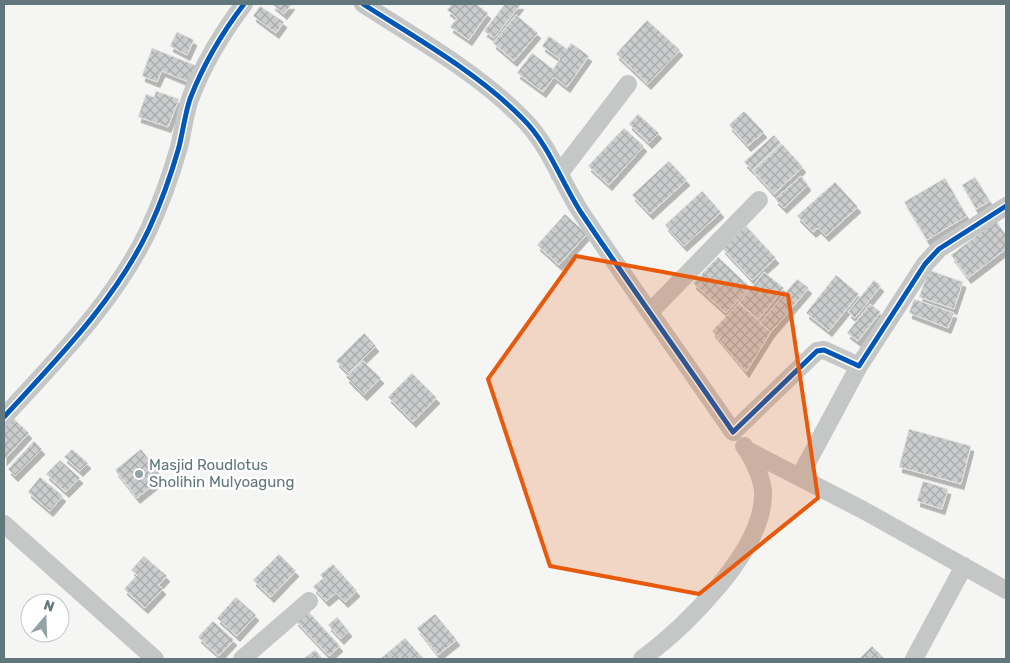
<svg xmlns="http://www.w3.org/2000/svg" width="1010" height="663" viewBox="0 0 1010 663" font-family="Rubik,sans-serif">
	<style>
		.building { fill: url(#building-cross-hatch); stroke: #e4e4e4; filter: url(#shadow) }
		.lines { fill: none; stroke-linecap: round; stroke-linejoin: round }
		.minor { stroke: #c5c7c7; stroke-width: 18 }
		.cycleway-casing { stroke: #fff; stroke-width: 8 }
		.cycleway { stroke: #0057b8; stroke-width: 5 }
		.marked { fill: #e8590c; fill-opacity: 0.2; stroke: #e8590c; stroke-width: 4; stroke-linejoin: round }
		.poi-dot { fill: #95a3a6; stroke: #fff; stroke-width: 2 }
		.labels { text-anchor: middle; stroke-width: 5; stroke-linejoin: round; paint-order: stroke }
		.poi-label { font-size: 15px; fill: #62777c; stroke: #fff; text-anchor: start }
	</style>
	<defs>
		<pattern id="building-cross-hatch" width="8" height="8" patternUnits="userSpaceOnUse" patternTransform="scale(1.25)"><rect width="8" height="8" fill="#cbcdcd"/><path d="M0 0l8 8M0 8l8-8" fill="none" stroke="#a8abab"/></pattern>
		<filter id="shadow"><feDropShadow dx="3" dy="5.5" stdDeviation="0" flood-color="#0004"/></filter>
	</defs>
	<rect width="100%" height="100%" fill="#f5f5f4"/>
	<!-- building -->
	<path class="building" d="M272 4H292L284 14Z
		M452 4H476L488 13 469 40 450 27 457 18 447 10Z
		M505 4H521L494 38 484 31Z
		M260 6 284 22 276 33 253 16Z
		M516 15 538 33 514 61 493 43Z
		M647 20 680 50 648 84 616 54Z
		M177 32 194 40 187 55 170 46Z
		M549 36 567 49 571 43 589 56 567 87 554 77 543 92 517 73 532 53 553 69 560 59 542 46Z
		M152 48 197 66 191 83 162 71 157 82 142 76Z
		M156 91 179 99 168 127 138 117 146 94 154 97Z
		M744 111 764 132 748 146 729 125Z
		M638 114 659 133 649 143 629 124Z
		M624 128 644 146 609 185 588 166Z
		M774 135 781 143 752 170 744 162Z
		M782 144 803 167 774 194 753 171Z
		M669 161 687 180 650 214 632 195Z
		M801 176 808 185 784 208 775 199Z
		M975 177 990 201 976 209 962 185Z
		M945 178 967 216 927 240 904 202Z
		M835 182 858 207 826 236 818 228 813 232 797 216Z
		M702 191 721 212 684 246 665 225Z
		M565 214 587 234 559 265 537 245Z
		M996 221 1006 235V249L968 278 951 255Z
		M746 226 776 258 752 280 722 248Z
		M718 257 750 287 726 313 693 283Z
		M929 270 963 282 954 309 919 297Z
		M764 272 784 288 759 319 739 303Z
		M836 275 859 294 829 331 806 313Z
		M797 279 809 288 771 332 760 323Z
		M874 280 881 286 855 318 848 312Z
		M914 299 954 313 948 328 909 313Z
		M739 303 771 332 746 372 712 331Z
		M870 304 881 312 858 341 847 333Z
		M364 333 376 346 348 373 336 361Z
		M363 361 381 378 364 395 346 377Z
		M412 373 437 398 413 422 388 397Z
		M11 416 29 433 4 460V423Z
		M909 429 971 446 961 484 899 467Z
		M34 441 42 449 15 476 8 469Z
		M72 449 88 463 80 471 64 457Z
		M141 449 163 477 137 498 115 470Z
		M60 460 80 478 66 492 46 474Z
		M40 477 63 496 50 511 28 492Z
		M923 481 948 489 942 509 917 501Z
		M279 554 296 571 271 597 253 580Z
		M144 556 167 576 159 585 163 589 145 608 124 589 137 575 131 570Z
		M333 564 357 591 345 602 336 593 326 601 313 587 323 578 320 575Z
		M236 597 256 615 237 636 217 618Z
		M306 609 340 646 329 656 295 620Z
		M435 614 457 640 438 655 417 628Z
		M337 617 349 631 341 639 328 625Z
		M213 621 234 640 219 656 198 637Z
		M405 638 424 659H380Z
		M872 646 885 659H859Z
		M315 650 323 659H303Z"/>
	<g class="lines">
		<!-- minor -->
		<path class="minor" d="M363 4C416 38 478 73 522 118 549 144 562 184 582 214 631 287 683 359 733 432L817 351 824 350 859 366 925 264 939 249 1006 206
			M559 174 628 84
			M650 312 759 200
			M4 417C57 359 115 301 149 229 161 203 171 175 179 147 183 131 185 114 190 99 203 65 222 33 244 4
			M747 450 863 510 1006 590
			M800 476 859 366
			M4 524 155 659
			M242 659 309 601
			M642 659C685 627 762 552 763 496 764 481 753 458 744 446
			M914 659 964 566"/>
		<defs>
			<path id="cycleway" d="M363 4C416 38 478 73 522 118 549 144 562 184 582 214 631 287 683 359 733 432L817 351 824 350 859 366 925 264 939 249 1006 206
				M4 417C57 359 115 301 149 229 161 203 171 175 179 147 183 131 185 114 190 99 203 65 222 33 244 4"/>
		</defs>
		<!-- cycleway casing -->
		<use href="#cycleway" class="cycleway-casing"/>
		<!-- cycleway -->
		<use href="#cycleway" class="cycleway"/>
	</g>
	<!-- marked area -->
	<path class="marked" d="M576 256 788 295 818 498 699 594 550 566 488 379Z"/>
	<!-- markers -->
	<circle class="poi-dot" cx="139" cy="474" r="5"/>
	<g class="labels">
		<!-- poi labels -->
		<g class="poi-label">
			<text x="149" y="470">Masjid Roudlotus<tspan x="149" dy="17">Sholihin Mulyoagung</tspan></text>
		</g>
	</g>
	<!-- border -->
	<rect width="1010" height="663" fill="none" stroke="#62777c" stroke-width="10"/>
	<!-- north arrow -->
	<g transform="translate(45 618) rotate(19)"><circle r="24" fill="#ffffff" stroke="#c0c9cb"/>
	<path d="M0-4L9 19L0 12L-9 19Z" fill="#95a3a6"/>
	<text y="-8" font-size="14" font-weight="bold" text-anchor="middle" fill="#62777c">N</text>
	</g>
</svg>
